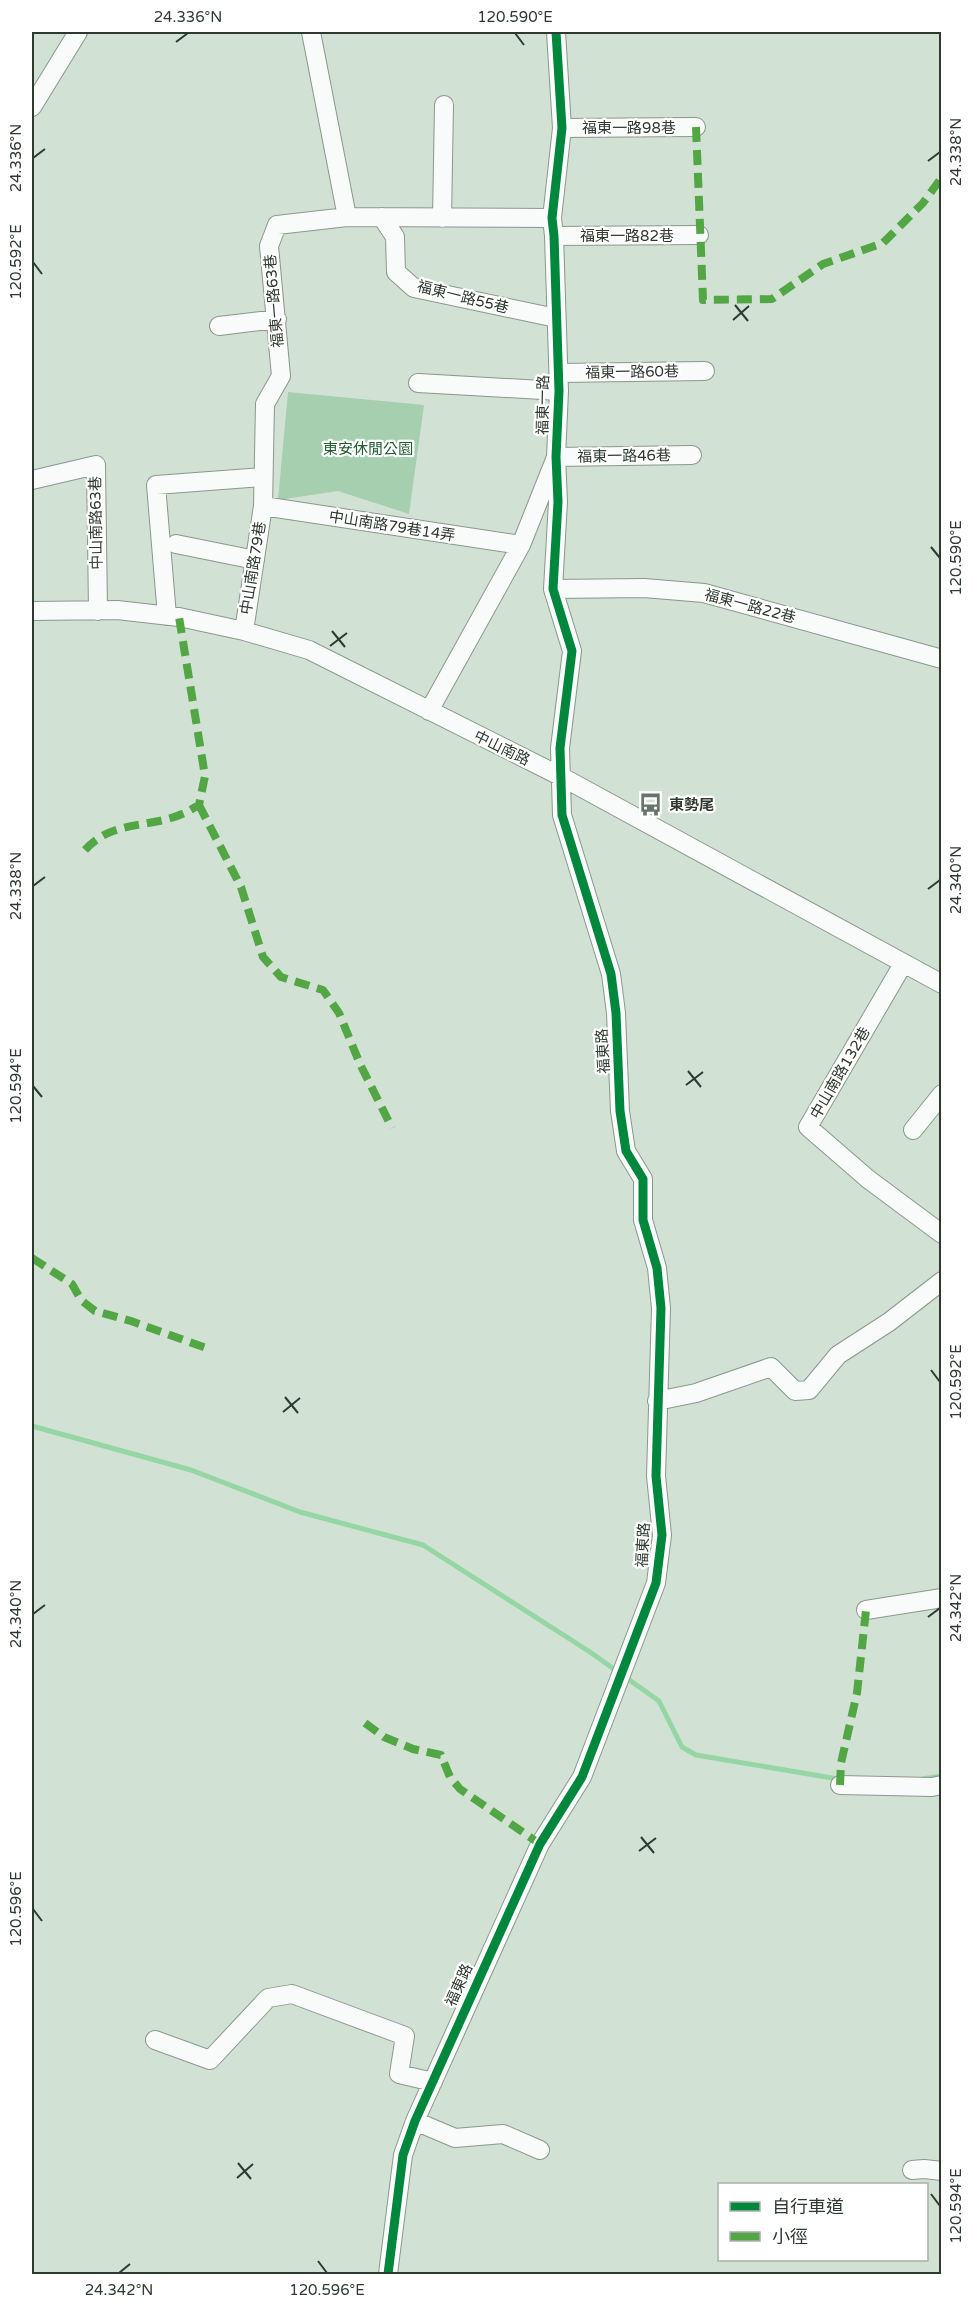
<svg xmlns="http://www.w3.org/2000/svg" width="973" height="2306" viewBox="0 0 973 2306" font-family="'Varela Round','Noto Sans TC',sans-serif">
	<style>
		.green { fill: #a5cfae }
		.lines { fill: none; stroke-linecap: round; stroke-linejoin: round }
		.stream { stroke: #96d6a4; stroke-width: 5 }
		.minor-casing { stroke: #8b978d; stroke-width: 20 }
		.minor { stroke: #f8fbf9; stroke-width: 18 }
		.quiet { stroke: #52a644; stroke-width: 8; stroke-dasharray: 15 8; stroke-linecap: butt }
		.cycleway-casing { stroke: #fff; stroke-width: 13 }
		.cycleway { stroke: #00873e; stroke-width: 9 }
		.ticks { fill: none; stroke: #2e3a30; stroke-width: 2 }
		.labels { text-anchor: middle; stroke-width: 4.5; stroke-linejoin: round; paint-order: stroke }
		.street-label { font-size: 15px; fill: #2e3a30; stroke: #fff }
		.park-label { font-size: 15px; fill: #205b31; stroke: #fff }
		.poi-label { font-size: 15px; font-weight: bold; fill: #2e3a30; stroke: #fff; text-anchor: start }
		.neatline { fill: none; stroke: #2e3a30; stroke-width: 2 }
		.ticks-label { font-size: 15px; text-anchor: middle; fill: #2e3a30 }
	</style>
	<rect width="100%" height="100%" fill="#d1e2d4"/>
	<!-- green -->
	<path class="green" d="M288 392 424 405 409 514 338 491 278 500Z"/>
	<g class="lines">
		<!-- stream -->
		<path class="stream" d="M32 1426 191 1470 300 1512 423 1545 590 1652 659 1701 682 1747 696 1755 838 1779
			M922 1779 942 1776"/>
		<defs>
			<path id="minor" d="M311 32 347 217
				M32 107 78 32
				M562 128 696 127
				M382 217 395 237 396 272 414 288 556 318
				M442 218 444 105
				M554 236 699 235
				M219 326 277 319
				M559 373 705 371
				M418 383 559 391
				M32 480 96 465 98 611
				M263 506 521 545
				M176 544 255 560
				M553 589 644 588 704 593 942 659
				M32 611 117 610 179 617 244 631 309 650 562 777 942 984
				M167 616 156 485 263 477
				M244 631 263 506 265 404 281 376 269 246 277 225 347 217 552 218
				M429 711 521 545 556 457 692 455
				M903 964 808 1127 868 1179 942 1234
				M913 1130 942 1094
				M657 1401 696 1393 771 1367 795 1391 809 1390 838 1355 889 1322 942 1281
				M866 1610 942 1598
				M840 1785 932 1787 942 1785
				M155 2040 210 2060 268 1998 292 1994 405 2036 399 2074 433 2082
				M415 2121 455 2138 503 2134 540 2150
				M912 2170 924 2169 942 2171
				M388 2274 403 2155 415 2121 540 1844 582 1777 656 1583 662 1535 656 1476 661 1308 657 1268 643 1220V1179L626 1151 620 1111 616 1013 611 974 562 815 560 748 572 651 553 589 558 502 556 457 559 391 554 236 552 218 562 128 556 32"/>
		</defs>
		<!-- minor casing -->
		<use href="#minor" class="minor-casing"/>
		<!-- minor -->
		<use href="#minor" class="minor"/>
		<!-- quiet -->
		<path class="quiet" d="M696 127 703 300 772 299 823 264 883 243 923 203 942 177
			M199 805 241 887 263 957 281 977 323 990 339 1013 360 1064 392 1128
			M85 850C113 819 148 829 182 814 188 812 193 808 199 805L205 776 179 617
			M32 1258 72 1284 81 1300 95 1311 131 1321 209 1349
			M365 1723 384 1737 413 1749 441 1755 450 1777 460 1789 540 1844
			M840 1785 841 1763 857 1693 866 1610"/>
		<defs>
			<path id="cycleway" d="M388 2274 403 2155 415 2121 540 1844 582 1777 656 1583 662 1535 656 1476 661 1308 657 1268 643 1220V1179L626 1151 620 1111 616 1013 611 974 562 815 560 748 572 651 553 589 558 502 556 457 559 391 554 236 552 218 562 128 556 32"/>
		</defs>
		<!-- cycleway casing -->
		<use href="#cycleway" class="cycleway-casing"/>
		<!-- cycleway -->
		<use href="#cycleway" class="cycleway"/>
	</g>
	<!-- ticks -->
	<path class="ticks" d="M515 33 524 45M176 42 188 33M33 158 45 149M928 161 940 152M33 262 42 274M735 305 748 321M733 320 749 306M931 547 940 558M332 631 345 647M330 646 347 633M33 886 45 877M928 889 940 880M688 1071 701 1087M686 1085 703 1072M33 1086 42 1097M931 1370 940 1382M285 1397 298 1413M283 1412 300 1398M33 1614 45 1605M928 1617 940 1608M641 1837 654 1853M639 1851 656 1838M33 1909 42 1921M238 2163 251 2179M237 2178 253 2164M931 2194 940 2206M318 2261 327 2273M119 2273 130 2264"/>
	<!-- icons -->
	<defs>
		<symbol id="bus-bare" viewBox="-9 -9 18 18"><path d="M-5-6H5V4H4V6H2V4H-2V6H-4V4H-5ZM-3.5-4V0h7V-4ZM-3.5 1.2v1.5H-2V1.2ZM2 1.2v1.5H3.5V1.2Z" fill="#677569" stroke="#fff" stroke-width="2.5" paint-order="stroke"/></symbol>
	</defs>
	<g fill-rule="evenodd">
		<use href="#bus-bare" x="634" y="788" width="33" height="33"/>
	</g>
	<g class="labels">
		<!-- street labels -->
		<g class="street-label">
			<text x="629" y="133">福東一路98巷</text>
			<text x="627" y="241">福東一路82巷</text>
			<text transform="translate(463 297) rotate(14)" y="5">福東一路55巷</text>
			<text transform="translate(274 301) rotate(-95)" y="5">福東一路63巷</text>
			<text transform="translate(632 372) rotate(-1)" y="5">福東一路60巷</text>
			<text transform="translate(543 405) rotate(-89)" y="5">福東一路</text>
			<text transform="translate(624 456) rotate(-1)" y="5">福東一路46巷</text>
			<text transform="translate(96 523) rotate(-91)" y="5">中山南路63巷</text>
			<text transform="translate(392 526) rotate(9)" y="5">中山南路79巷14弄</text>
			<text transform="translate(253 568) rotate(-81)" y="5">中山南路79巷</text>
			<text transform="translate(750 606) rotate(15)" y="5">福東一路22巷</text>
			<text transform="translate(502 748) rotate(26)" y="5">中山南路</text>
			<text transform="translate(603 1051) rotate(-93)" y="5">福東路</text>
			<text transform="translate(840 1073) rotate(-60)" y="5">中山南路132巷</text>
			<text transform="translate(643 1545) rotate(-87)" y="5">福東路</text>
			<text transform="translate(459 1985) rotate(-66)" y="5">福東路</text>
		</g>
		<!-- park labels -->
		<g class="park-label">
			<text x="368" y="454">東安休閒公園</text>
		</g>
		<!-- poi labels -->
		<g class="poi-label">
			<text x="669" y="810">東勢尾</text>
		</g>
	</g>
	<!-- border -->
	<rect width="973" height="2306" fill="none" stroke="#ffffff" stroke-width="66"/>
	<!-- legend -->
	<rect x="718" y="2183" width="210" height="78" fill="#ffffff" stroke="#abb0ac" stroke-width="1.5"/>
	<rect x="730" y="2202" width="30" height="9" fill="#00873e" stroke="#abb0ac" stroke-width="1.5"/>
	<text x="772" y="2213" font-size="18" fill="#2e3a30">自行車道</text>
	<rect x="730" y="2232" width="30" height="9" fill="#52a644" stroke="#abb0ac" stroke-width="1.5"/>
	<text x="772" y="2243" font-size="18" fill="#2e3a30">小徑</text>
	<rect x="33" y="33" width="907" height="2240" class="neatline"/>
	<g class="ticks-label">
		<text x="188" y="22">24.336°N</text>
		<text x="515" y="22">120.590°E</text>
		<text transform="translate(956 152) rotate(-90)" y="5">24.338°N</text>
		<text transform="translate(16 158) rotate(-90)" y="5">24.336°N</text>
		<text transform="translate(16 262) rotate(-90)" y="5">120.592°E</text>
		<text transform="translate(956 558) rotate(-90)" y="5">120.590°E</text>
		<text transform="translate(956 880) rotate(-90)" y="5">24.340°N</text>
		<text transform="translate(16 886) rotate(-90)" y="5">24.338°N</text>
		<text transform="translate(16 1086) rotate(-90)" y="5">120.594°E</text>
		<text transform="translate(956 1382) rotate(-90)" y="5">120.592°E</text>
		<text transform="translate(956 1608) rotate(-90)" y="5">24.342°N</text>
		<text transform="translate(16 1614) rotate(-90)" y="5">24.340°N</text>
		<text transform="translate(16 1909) rotate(-90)" y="5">120.596°E</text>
		<text transform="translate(956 2206) rotate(-90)" y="5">120.594°E</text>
		<text x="119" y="2295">24.342°N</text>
		<text x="327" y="2295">120.596°E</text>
	</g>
</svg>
